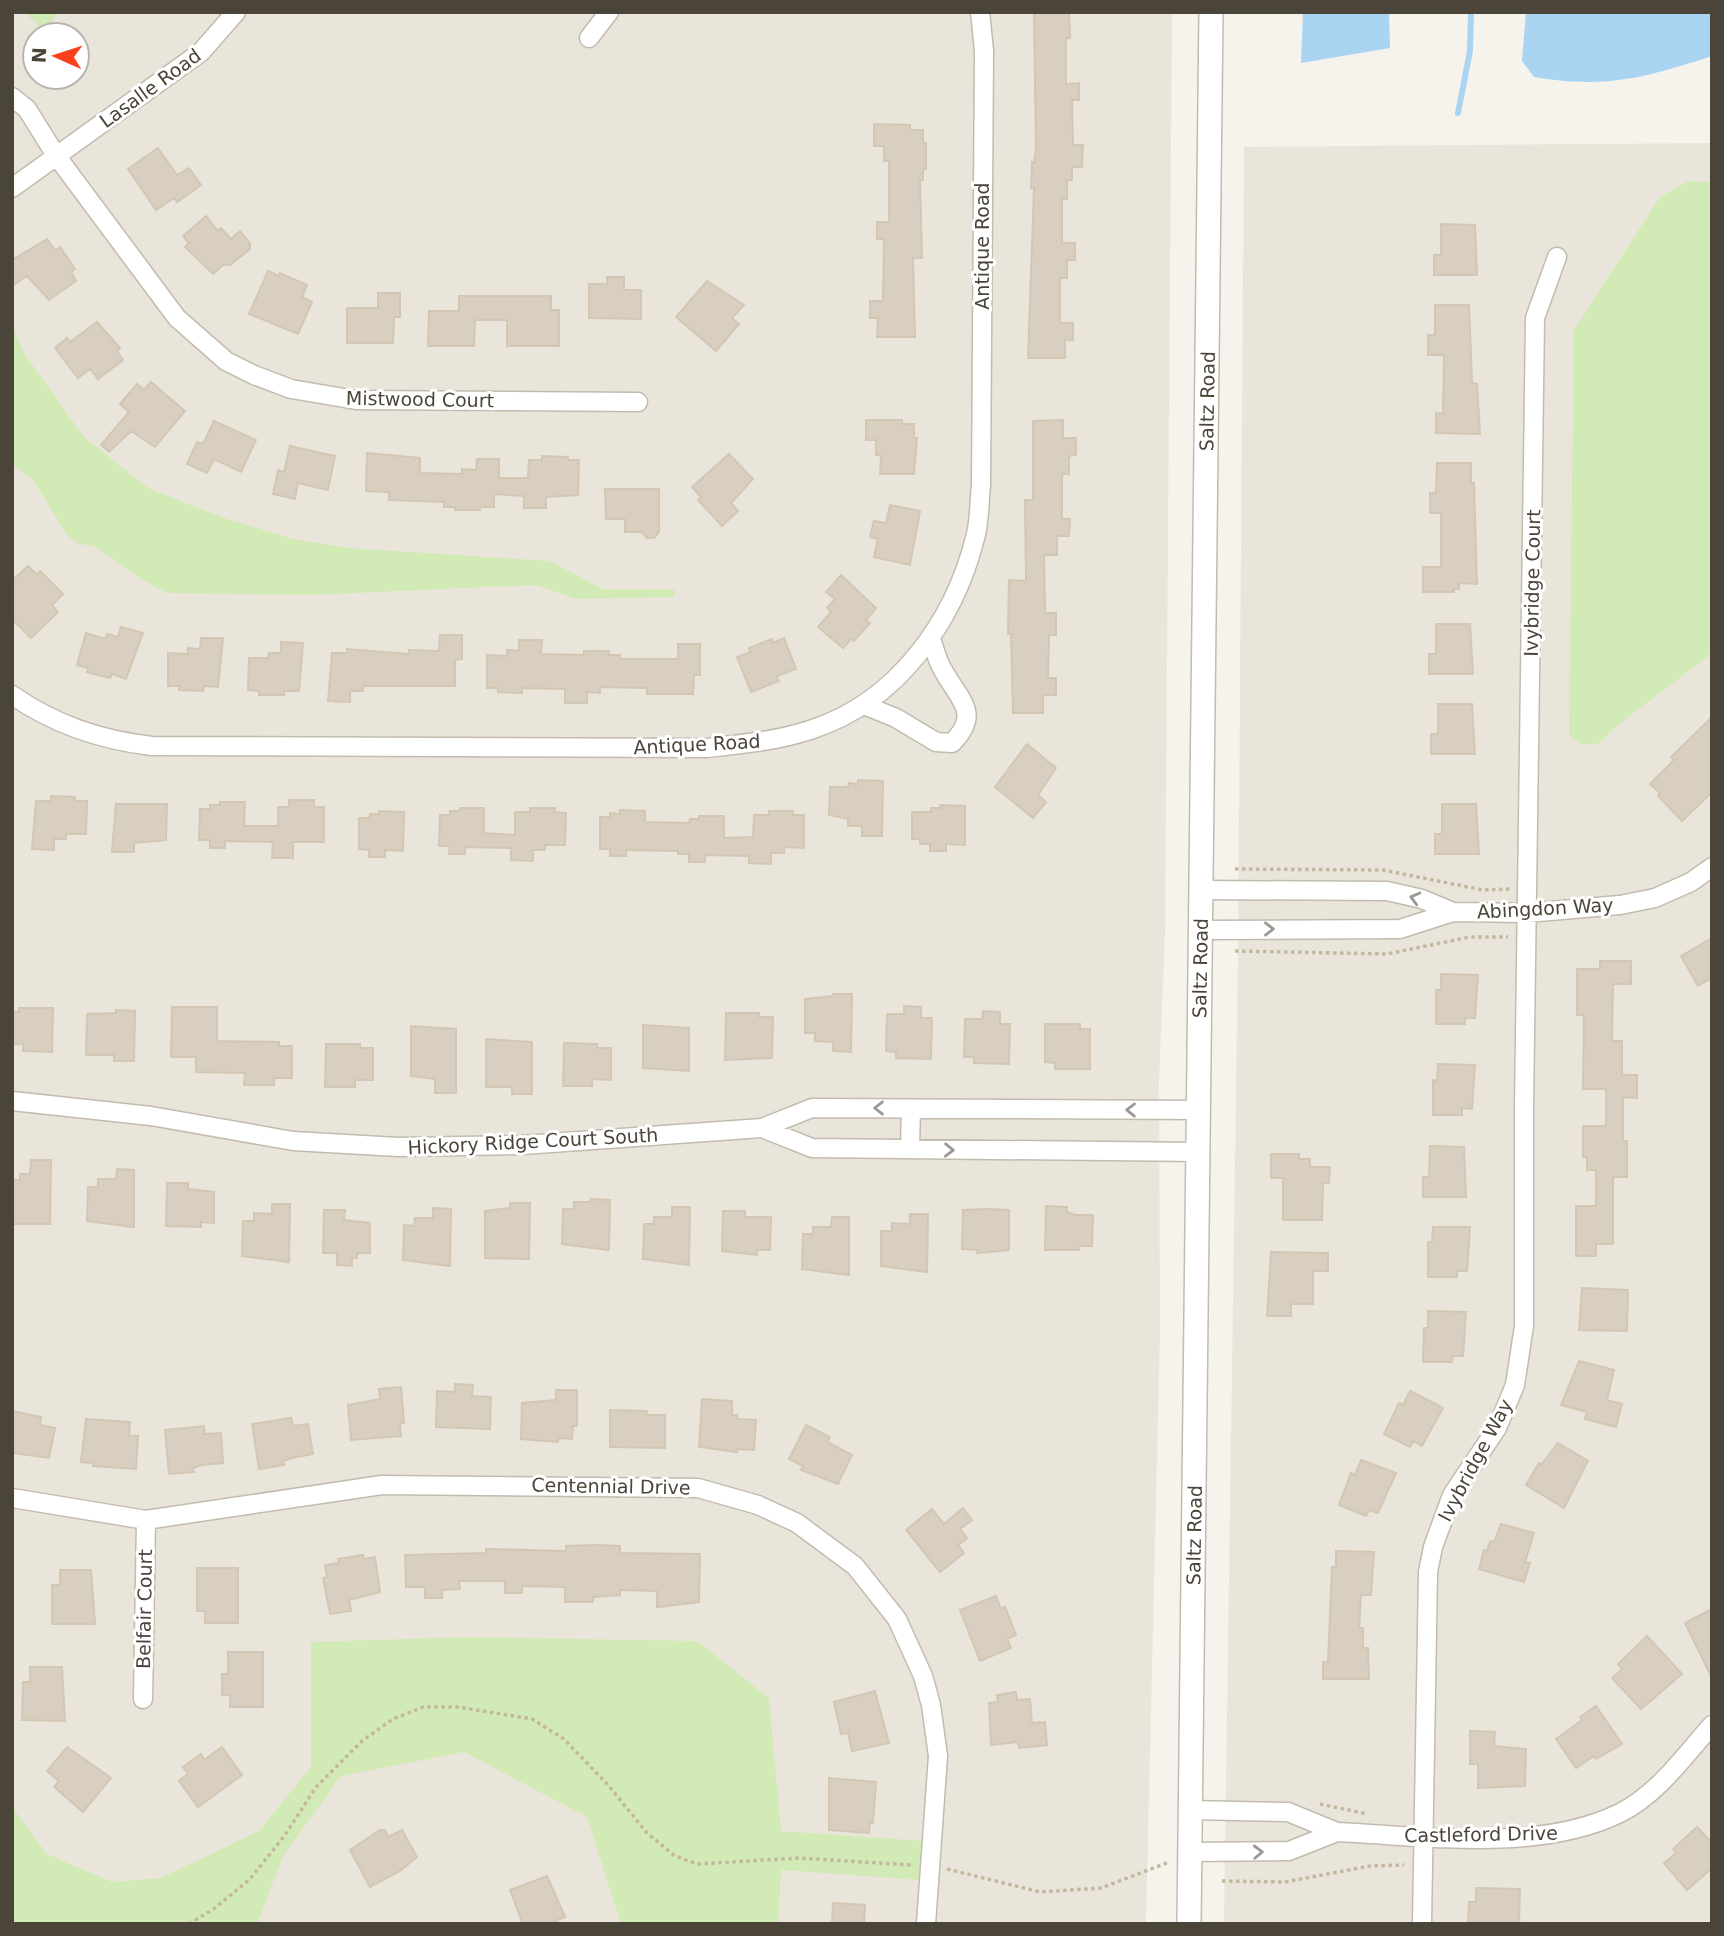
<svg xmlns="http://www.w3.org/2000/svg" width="1724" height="1936" viewBox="0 0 1724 1936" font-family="'DejaVu Sans',sans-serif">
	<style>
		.residential { fill: #eae5da; fill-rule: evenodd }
		.green { fill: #d2eab5 }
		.water { fill: #a9d4f2 }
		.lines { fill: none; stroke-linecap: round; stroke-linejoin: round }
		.stream { stroke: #a9d4f2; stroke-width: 6 }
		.building { fill: #d8cfc1; stroke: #d3c7b4; stroke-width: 2 }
		.minor-casing { stroke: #c2bbae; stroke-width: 21 }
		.tertiary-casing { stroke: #c2bbae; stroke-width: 26 }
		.path { stroke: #c4b79f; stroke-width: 3.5; stroke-dasharray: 3.5 3.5; stroke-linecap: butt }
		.minor { stroke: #fff; stroke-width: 18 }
		.tertiary { stroke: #fff; stroke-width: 23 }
		.oneway { stroke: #9c9892 }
		.labels { text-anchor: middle; stroke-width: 6; stroke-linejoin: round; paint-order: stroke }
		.street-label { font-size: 19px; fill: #4b4439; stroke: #fff }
	</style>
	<rect width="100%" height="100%" fill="#f6f3ec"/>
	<!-- residential -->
	<path class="residential" d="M12 12H1172L1165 934 1159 1081 1160 1333 1146 1924H12ZM35 35H77V77H35Z
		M1712 143V1924H1224L1238 955 1244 147Z"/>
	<!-- green -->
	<path class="green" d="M24 12H58L46 32Z
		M1688 181 1712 182V653L1618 725 1600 743 1581 745 1569 735 1574 330 1660 197Z
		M12 326 24 353 84 437 148 488 221 517 293 539 349 548 550 561 602 589H674L675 597 576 599 535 585 311 595 167 593 143 580 94 546 79 544 67 535 33 480 12 464Z
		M467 1637 697 1641 769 1698 781 1831 923 1841 919 1880 781 1870 778 1924H621L587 1817 464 1752 341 1776 283 1856 257 1924H12V1807L47 1854 112 1882 161 1878 259 1831 311 1767V1642Z"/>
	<!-- water -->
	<path class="water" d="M1303 12H1389L1390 48 1301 63Z
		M1526 12H1712V56C1644 78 1606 89 1534 77L1522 61Z"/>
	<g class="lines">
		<!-- stream -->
		<path class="stream" d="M1458 113 1470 51 1471 12"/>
	</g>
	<!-- building -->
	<path class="building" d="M1034 12H1069L1070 38H1066V84L1079 83V100H1072L1073 145H1083L1082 167H1072V180H1067V199H1062V243H1075V260H1067V278H1060V323H1073V340H1065V358H1028L1034 188H1031L1032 162 1034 163 1036 149Z
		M874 124 910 125V130H923V143H926V169H923V180H920L922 258H913L915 337H877L878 318H870V301H883L884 239H877V222H889V161H884V146H874Z
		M158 148 177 175 189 168 201 185 177 202 174 198 156 210 128 169Z
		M206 216 218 231 221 228 231 239 240 231 250 243V249L230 265H223L213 274 185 247 189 243 183 236Z
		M1441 224 1475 225 1477 275H1434V255H1441Z
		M47 239 55 250 60 247 75 269 71 272 76 281 49 300 27 276 12 286V260Z
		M268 271 279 276 280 273 307 285 302 297 312 302 298 334 249 314Z
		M607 277H624V290H641V319L589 318V284H607Z
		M707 281 744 305 732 318 739 324 716 351 676 317Z
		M378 293H400V317H394L393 343H347V308H378Z
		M459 296H551V310H559V346H507V320H475L474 346H428L429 311H459Z
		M1435 305H1469L1472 383 1477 384 1480 434 1436 433V413L1443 414 1444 355H1428V335H1435Z
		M97 322 120 348 117 351 123 360 98 379 90 369 78 378 55 348 67 338 70 342Z
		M151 382 185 411 155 447 131 431 109 452 101 445 129 412 120 404 137 384 144 390Z
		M866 420H902V424H914V438H917L914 474H880L881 455H876V440H866Z
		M1063 420V438H1076V455L1069 456V474H1062V519H1070L1069 536H1057V555H1044L1045 613H1056V635H1049L1048 678H1056V695H1043V713H1013L1011 634H1008L1009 580 1026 581 1025 500H1033V421Z
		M214 421 256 440 241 472 214 459 207 473 187 464 197 442 203 444Z
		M290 446 335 456 328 490 298 483 295 499 273 494 278 470 284 472Z
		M367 453 420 458V473L462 474V469L476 470 477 459H499V478H528L529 460H542V456L568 457V460H579L578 495 546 497V508H524V496L494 494V507H480V510H455V507H444V502L389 500V492L366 491Z
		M729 454 753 479 731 503 738 511 722 526 698 500 701 497 692 487Z
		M1437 463H1471V483H1474L1477 584 1459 583V589H1454V592H1423V567H1441V513H1430V493H1436Z
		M605 489H659V532L654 538H647L642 532H625V519H606Z
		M890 505 920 511 910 565 874 557 878 539 870 537 874 521 886 523Z
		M28 566 37 575 40 571 63 594 52 605 58 612 31 638 12 619V581Z
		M841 575 876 608 866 620 870 623 854 641 851 639 843 648 818 627 831 612 827 608 835 599 826 592Z
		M1436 624H1470L1473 674H1429V654H1436Z
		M121 627 143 633 126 679 112 674 110 678 87 672 88 668 77 665 86 633 105 639 107 634 118 637Z
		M440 635H462V659L455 660V686H363V691H350V702L328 701 332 653H347V649L409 654V650L439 651Z
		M201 638H223L218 687 204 686 203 691 179 690V686H168V653L188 654V648L200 649Z
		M784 638 796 669 777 676 779 681 751 692 737 657 751 652 749 648 772 639 773 643Z
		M519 640H542L541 654 584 655V651H609L608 655H620V659H678V644H700V675H694L693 694H647V688L600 687V693L587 692V703H565V689L522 688V693L498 692V688H487V655L507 656V650L519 651Z
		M281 642 303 643 299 691H284V695H259V691L248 690 249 658H268L269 653H281Z
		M1438 704H1472L1475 754H1431V734H1438Z
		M1712 717V792L1682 821 1658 796 1660 793 1650 784 1674 760 1671 757Z
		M1027 744 1056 768 1038 795 1046 802 1033 818 995 787Z
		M858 780 883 781 882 836H862V826H848V819L829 815 830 787H848L849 783 858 784Z
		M51 796 75 797V801H87L86 834H66V839H54V850L32 849 36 801H51Z
		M289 800H314V807H324V842H293V858H272L273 842 225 841V848H210V840H199L200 809H210V805H220V802H245L244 826H278V807H289Z
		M116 804H167L166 840 134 843V852H112Z
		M1442 804H1476L1479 854H1435V834H1442Z
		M940 805 965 806V845L946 844V851H930V844H920V839H912V812H931V808H941Z
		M460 808H484V833L515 835V812H530V808H555L554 812 566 813 565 845H545V850H533V861L511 860V848L465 847V854H449L450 846H439L440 815H450V811H459Z
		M620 810 645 811V822L689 823 690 819H699V816H724V838L753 837 754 815H769V811H793V815H804V848L784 847V853H771V864L749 863V856L705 855V862H689V854H678V851L626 850V856H610V849H600V817H610V813L620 814Z
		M379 811 404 812 403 851 385 850V857H369V850L359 849V818H369L370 814H379Z
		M1712 938V978L1698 986 1681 956Z
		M1600 961H1631V984H1613L1612 1041H1622V1075H1637V1098L1623 1097V1141H1627V1177H1613V1244H1596V1256H1576V1206H1596V1170H1587V1157H1583V1126H1606V1089H1583L1584 1015H1577V969H1600Z
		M1441 974 1478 975 1475 1018H1465V1024H1436V990H1441Z
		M833 994H852L851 1052 833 1051V1042L815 1041V1033H805V999L833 996Z
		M904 1006 921 1007V1018H932L931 1059 896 1058V1052L886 1051 887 1014H904Z
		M172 1007H217V1041L279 1042V1046H292V1078H274V1085H244L245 1073 196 1072V1057H171Z
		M19 1008H53L52 1052 23 1051V1044H12V1012H19Z
		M116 1010 135 1011 134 1061H114V1055H86L87 1014 116 1013Z
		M983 1011 1000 1012V1024H1010L1009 1064 974 1063V1057H964L965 1019H982Z
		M726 1013H759V1017H773L772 1058 725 1060Z
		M1045 1024H1080V1029H1090V1069H1055V1063L1045 1062Z
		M643 1025 689 1028V1071L643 1068Z
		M411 1026 456 1029V1093H435V1079L411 1076Z
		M486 1039 532 1042V1094H512V1087H486Z
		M564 1043 597 1044V1048H611V1080L592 1079V1086H563Z
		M326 1044H360V1048H373V1080H355V1087H325Z
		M1438 1064 1475 1065 1472 1109 1462 1108V1115H1433V1080L1437 1081Z
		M1430 1146 1464 1147 1466 1197H1423V1177H1429Z
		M1271 1154H1299V1159H1310V1167H1330L1329 1183H1323L1322 1220H1283V1178H1271Z
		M31 1160H51L50 1224H12V1180H20V1174H30Z
		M117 1169 134 1170V1227L87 1221 88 1187H98V1179H116Z
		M167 1183H188V1189L214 1192V1223L201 1222V1227L166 1226Z
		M591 1199 610 1200 609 1250 562 1244 563 1209H574V1202H590Z
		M510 1203H530L529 1259 485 1258V1211L510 1208Z
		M272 1204H290L289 1262 242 1256 243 1221H254V1213L272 1214Z
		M1046 1206 1067 1207V1212L1075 1215H1093L1092 1246H1080L1079 1250H1045Z
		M672 1207H690L689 1265 643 1259 644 1224H654V1217H672Z
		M433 1208 451 1209 450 1266 403 1260 404 1225 414 1226 415 1218H433Z
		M988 1209 1009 1210V1250L977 1253 978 1250 962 1249 963 1210Z
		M324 1210H345L344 1220 370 1223V1253H358L357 1258H352V1266L337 1265V1253H323Z
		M723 1211H745V1217H771L770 1250H757V1255L722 1251Z
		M910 1214H928L927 1272 881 1266V1231H892V1223L910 1224Z
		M832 1217H849V1275L802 1269 803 1234H813V1227H831Z
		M1433 1227H1470L1467 1271H1457V1277H1428V1242H1432Z
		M1271 1252 1328 1253V1271H1313V1304H1291V1316H1267Z
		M1582 1288 1628 1290 1627 1331 1579 1330Z
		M1428 1311 1466 1312 1463 1356H1453L1452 1362H1423L1424 1328H1428Z
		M1579 1361 1614 1370 1607 1400 1622 1404 1616 1427 1585 1419 1587 1412 1561 1405Z
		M455 1384 473 1385 472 1396 491 1397 490 1429 436 1427 437 1391 455 1392Z
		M401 1387 404 1423H400L401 1436 351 1440 348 1405 380 1399 379 1389Z
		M556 1390H577V1426H573L572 1439 559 1438 558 1442 521 1439 522 1403 556 1400Z
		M1410 1391 1443 1408 1422 1446 1413 1441 1410 1447 1384 1434 1399 1403 1403 1405Z
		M702 1399 732 1401V1415H737V1419L756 1420 754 1450 737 1449V1452L699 1447Z
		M610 1410 647 1411 646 1415H665V1448L610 1447Z
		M12 1411 41 1417 40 1425 55 1428 49 1458 12 1453Z
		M291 1418 293 1426 308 1424 313 1454 292 1458 283 1461 284 1465 259 1469 252 1424Z
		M86 1419 130 1422 129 1436H138L136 1469 93 1466V1463L81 1462Z
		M806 1425 830 1437 827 1442 852 1455 838 1484 801 1470 803 1466 789 1459Z
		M204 1426 205 1434 221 1433 223 1463 202 1465 193 1468 194 1472 169 1474 165 1430Z
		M1558 1443 1588 1461 1564 1508 1526 1485 1539 1463 1541 1465Z
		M1361 1460 1396 1473 1378 1513 1369 1510 1366 1516 1339 1505 1351 1473 1355 1475Z
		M963 1508 972 1520 960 1529 967 1538 958 1545 964 1553 940 1572 906 1530 932 1509 944 1524Z
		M1501 1524 1534 1533 1525 1562 1530 1563 1524 1582 1479 1569 1484 1550 1487 1551 1490 1541 1494 1542Z
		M596 1545 620 1546V1553L700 1554 699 1602 657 1607V1591L620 1590V1595L593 1597V1602H565V1587L522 1586V1593H505V1581H459L460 1589 442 1590V1598H425V1587H406L405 1555 486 1553V1549L566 1551V1546Z
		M1336 1551 1374 1552 1371 1595H1361L1359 1628H1363V1648H1368L1369 1679H1323V1662H1328L1332 1567H1336Z
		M363 1555 364 1559 375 1557 380 1592 349 1600 351 1611 330 1614 323 1578 327 1577 325 1565 339 1563 338 1559Z
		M197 1568H238V1623H205V1611H197Z
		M60 1570H91L95 1624H52V1585H60Z
		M996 1596 1001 1609 1005 1607 1016 1635 1007 1639 1011 1648 980 1661 960 1610Z
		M1712 1609V1678L1685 1623Z
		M1647 1636 1682 1674 1641 1709 1612 1678 1622 1669 1618 1664Z
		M228 1652H263V1707H230V1695H222V1674H228Z
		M30 1667H62L65 1721 22 1720 23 1682H30Z
		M875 1691 889 1743 852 1751 848 1733 841 1734 834 1702Z
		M1016 1692 1017 1700 1030 1699 1032 1723 1045 1722 1047 1745 1019 1748 1018 1742 991 1745 989 1703 998 1702 997 1695Z
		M1596 1706 1622 1744 1596 1759 1594 1756 1576 1768 1556 1739 1582 1720 1580 1717Z
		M1470 1731 1495 1732 1494 1746 1526 1749 1525 1786 1478 1788V1764H1470Z
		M67 1747 111 1778 83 1812 54 1787 59 1781 47 1771Z
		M222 1747 242 1775 198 1807 179 1781 188 1774 183 1767 201 1754 204 1760Z
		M829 1778 876 1782 873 1823 870 1822 869 1833 829 1830Z
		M1697 1827 1712 1843V1868L1687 1890 1664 1863 1676 1853 1673 1849Z
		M380 1830H385L388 1837 402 1830 417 1857 400 1871 370 1887 350 1850Z
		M547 1876 565 1917 548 1924H523L510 1890Z
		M1476 1888 1520 1889 1519 1924H1468L1469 1902H1476Z
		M833 1903 865 1905 864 1924H832Z"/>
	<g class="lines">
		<defs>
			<path id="minor" d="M589 38 609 12
				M12 97 27 109 55 154 177 318 226 361 254 375 291 389 356 400 638 402
				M12 188 201 52 236 12
				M12 695C55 725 100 740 152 746L707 748C743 744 778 741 813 729 897 701 954 622 975 538 980 522 979 502 981 485L984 51 980 12
				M864 705 896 718 936 742 952 743C982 713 959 700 943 670 937 661 935 649 931 639
				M1453 912 1527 913 1620 905 1655 898 1691 882 1712 867
				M1201 930 1400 929 1453 912 1422 899 1387 891 1201 890
				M12 1101 151 1116 293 1141 398 1147 523 1145 762 1128 812 1108 1199 1110
				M762 1128 812 1148 1199 1152
				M910 1149 911 1109
				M12 1498 146 1520 382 1485 698 1488 758 1505 797 1523 855 1566 897 1619 923 1676 931 1705 938 1756 926 1924
				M143 1699 146 1520
				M1337 1832C1427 1836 1538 1853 1620 1813 1658 1794 1685 1755 1712 1725
				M1190 1852 1289 1851 1337 1832 1288 1812 1190 1810
				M1422 1924 1428 1572 1433 1547 1452 1495 1497 1428 1515 1385 1524 1326V1107L1535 318 1557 257"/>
			<path id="tertiary" d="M1189 1924 1211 12"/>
		</defs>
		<!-- minor casing -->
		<use href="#minor" class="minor-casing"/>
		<!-- tertiary casing -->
		<use href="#tertiary" class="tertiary-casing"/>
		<!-- path -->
		<path class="path" d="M1235 869 1383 870 1483 890 1511 889
			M1235 951 1387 954 1470 937H1508
			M1320 1804 1367 1814
			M947 1869 1040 1892 1101 1888 1169 1862
			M1222 1881 1285 1882 1370 1866 1404 1865
			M189 1924 215 1908 250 1879 285 1835 316 1787 362 1741 393 1719 423 1707H458L532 1719 564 1739 608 1785 647 1833 675 1856 697 1864 799 1858 911 1865"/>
		<!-- minor -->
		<use href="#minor" class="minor"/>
		<!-- tertiary -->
		<use href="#tertiary" class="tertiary"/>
	</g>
	<!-- one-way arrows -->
	<defs><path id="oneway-chevron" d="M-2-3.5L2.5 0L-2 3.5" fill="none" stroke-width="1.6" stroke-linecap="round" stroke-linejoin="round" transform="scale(1.75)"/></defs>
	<g class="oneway">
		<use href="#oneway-chevron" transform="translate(1415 898) rotate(-165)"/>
		<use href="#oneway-chevron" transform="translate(1269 929)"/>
		<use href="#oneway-chevron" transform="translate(879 1108) rotate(-180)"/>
		<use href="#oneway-chevron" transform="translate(1131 1110) rotate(-179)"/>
		<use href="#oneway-chevron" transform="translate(949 1150) rotate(1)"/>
		<use href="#oneway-chevron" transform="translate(1258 1852) rotate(-2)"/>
	</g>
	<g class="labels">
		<!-- street labels -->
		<g class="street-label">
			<text transform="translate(150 88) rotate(-36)" y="7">Lasalle Road</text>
			<text transform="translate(982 246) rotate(-90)" y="7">Antique Road</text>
			<text transform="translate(420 399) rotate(1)" y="7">Mistwood Court</text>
			<text transform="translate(1207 401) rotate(-89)" y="7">Saltz Road</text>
			<text transform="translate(1532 583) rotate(-89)" y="7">Ivybridge Court</text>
			<text transform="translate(697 744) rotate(-3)" y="7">Antique Road</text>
			<text transform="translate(1545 908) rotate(-3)" y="7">Abingdon Way</text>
			<text transform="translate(1200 968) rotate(-89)" y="7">Saltz Road</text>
			<text transform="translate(533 1141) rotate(-3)" y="7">Hickory Ridge Court South</text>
			<text transform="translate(1475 1460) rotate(-62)" y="7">Ivybridge Way</text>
			<text transform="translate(611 1486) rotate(1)" y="7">Centennial Drive</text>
			<text transform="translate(1194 1535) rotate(-89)" y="7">Saltz Road</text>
			<text transform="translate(144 1609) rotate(-89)" y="7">Belfair Court</text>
			<text transform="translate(1481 1834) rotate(-1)" y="7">Castleford Drive</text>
		</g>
	</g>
	<!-- border -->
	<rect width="1724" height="1936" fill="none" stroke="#4b4439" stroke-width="28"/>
	<!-- north arrow -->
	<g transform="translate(56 56) rotate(273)"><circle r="33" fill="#ffffff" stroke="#b7b4b0" stroke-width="2"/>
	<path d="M0-5L12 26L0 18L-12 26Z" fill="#fc3f1d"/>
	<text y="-10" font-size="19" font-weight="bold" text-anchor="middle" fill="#4b4439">N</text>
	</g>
</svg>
